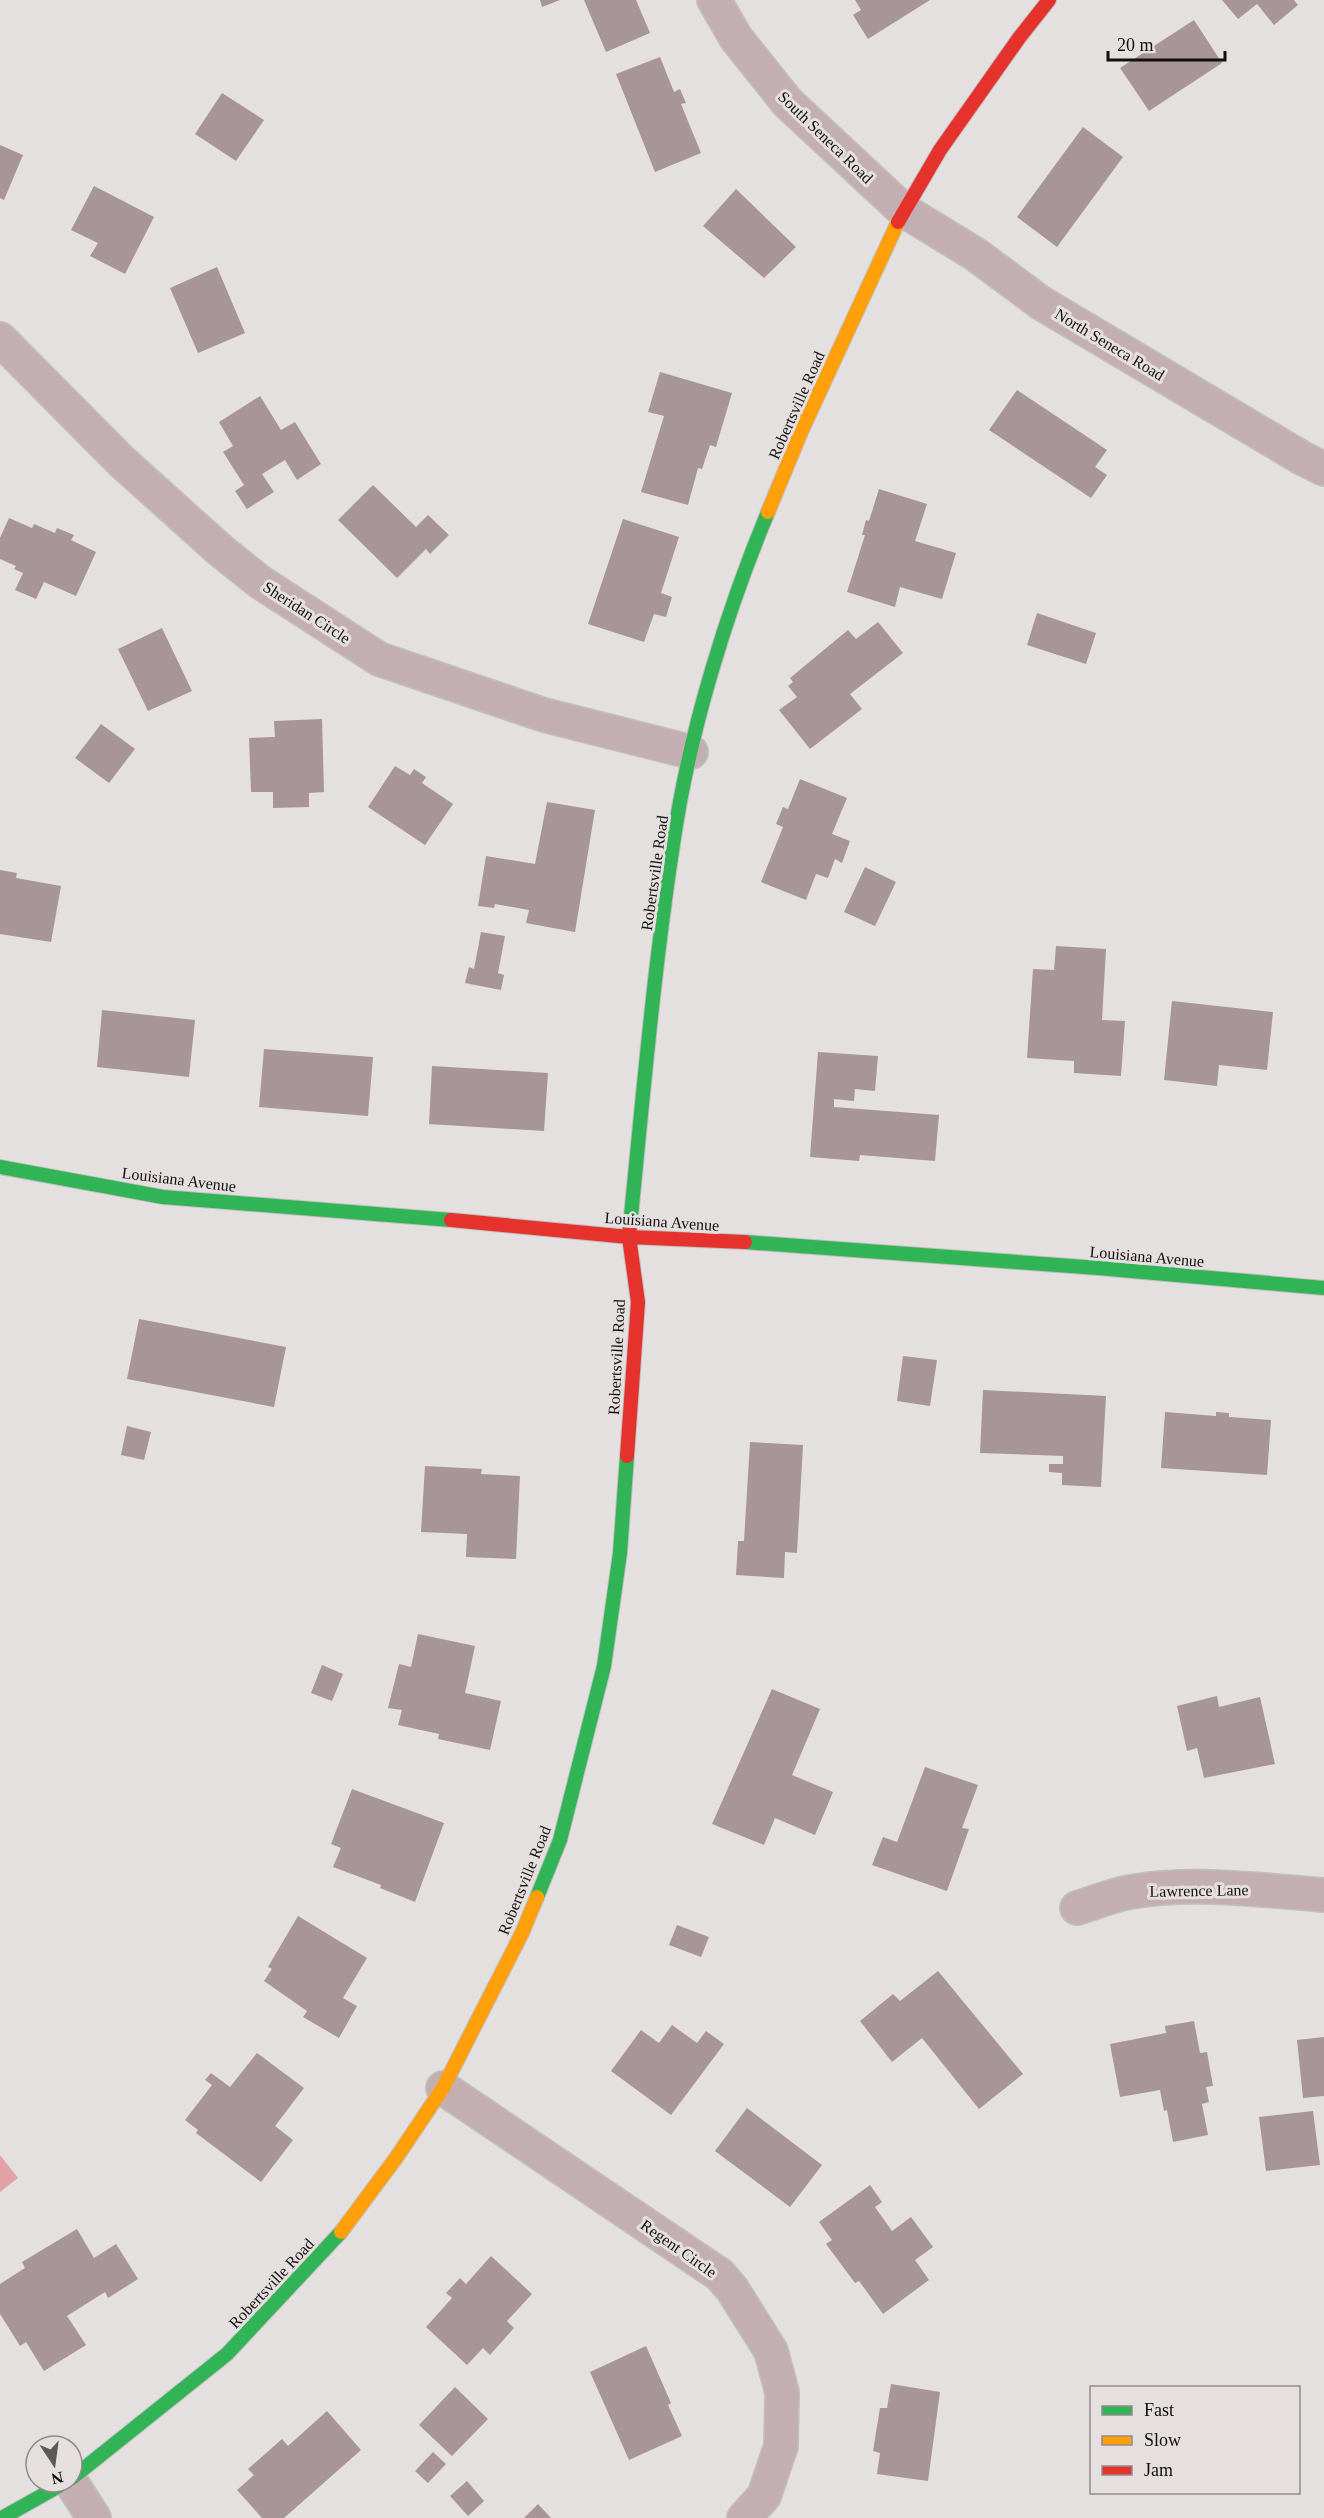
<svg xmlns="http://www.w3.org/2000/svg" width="1324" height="2518" viewBox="0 0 1324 2518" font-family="Georgia,serif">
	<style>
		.water { fill: #e2a1a8 }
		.building { fill: #a79597 }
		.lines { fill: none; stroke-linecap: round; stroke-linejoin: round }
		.street-casing { stroke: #c2bfbf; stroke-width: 36 }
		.fast-casing { stroke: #c2bfbf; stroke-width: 16 }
		.slow-casing { stroke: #c2bfbf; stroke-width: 16 }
		.jam-casing { stroke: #c2bfbf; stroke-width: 16 }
		.street { stroke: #c3afb1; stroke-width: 33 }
		.fast { stroke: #30b455; stroke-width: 14 }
		.slow { stroke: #ff9f0a; stroke-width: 14 }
		.jam { stroke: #e5322d; stroke-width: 14 }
		.labels { text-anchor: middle; stroke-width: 6; stroke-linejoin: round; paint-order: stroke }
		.street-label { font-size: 16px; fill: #110f0f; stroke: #e6dfdf }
	</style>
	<rect width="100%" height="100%" fill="#e5e0e0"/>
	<!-- water -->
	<path class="water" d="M0 2155 18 2178 0 2192Z"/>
	<!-- building -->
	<path class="building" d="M540 0H560L542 7Z
		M584 0H636L650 33 606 52Z
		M855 0H930L868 39 853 15 861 10Z
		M1222 0H1294L1298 5 1274 25 1257 4 1238 19Z
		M1194 20 1222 63 1149 111 1120 68Z
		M660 57 674 92 680 89 686 103 681 104 701 153 655 172 616 74Z
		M222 93 264 120 236 161 195 134Z
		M1083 127 1123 157 1057 247 1017 217Z
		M0 145 23 155 4 200 0 198Z
		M94 186 154 217 125 274 90 256 98 243 71 230Z
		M736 189 796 247 764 278 703 226Z
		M217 267 245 333 198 353 170 288Z
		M660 372 732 393 716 447 710 445 702 469 698 468 688 505 641 492 664 416 648 412Z
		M1017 390 1107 450 1095 467 1107 475 1091 498 989 430Z
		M260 396 281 430 295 422 321 464 297 480 285 460 262 474 274 492 247 509 235 491 244 485 223 452 233 446 219 422Z
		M373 485 416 527 428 515 449 535 430 554 426 549 397 578 338 520Z
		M879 489 927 504 915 541 956 553 942 599 900 587 895 607 847 592 865 535H862L866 520 869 521Z
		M9 518 32 528 34 524 55 533 57 528 74 535 71 540 96 552 76 596 44 582 36 599 15 590 23 573 14 569 16 566 0 559V538Z
		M623 519 679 537 661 593 672 597 666 617 654 614 644 642 588 624Z
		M1037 613 1096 633 1086 664 1027 645Z
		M878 622 903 653 850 694 862 709 810 749 779 710 797 697 788 686 793 682 790 678 848 630 856 639Z
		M162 628 192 691 148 711 118 649Z
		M322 719 324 792 309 793V807L273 808V792H251L249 738 275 737 274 721Z
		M101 724 135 749 109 783 75 758Z
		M395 766 410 775 414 769 426 777 422 783 453 804 425 845 368 807Z
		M800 779 847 798 832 834 850 841 842 863 835 859 828 878 816 874 806 900 761 882 783 827 776 824 783 807 788 809Z
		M547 802 595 810 575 932 526 923 529 910 495 904 494 908 478 906 486 856 535 864Z
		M865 867 896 882 875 926 844 912Z
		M0 870 17 873 16 878 61 886 51 942 0 934Z
		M481 932 505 936 498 973 504 975 501 990 465 983 469 967 474 969Z
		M1056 946 1106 949 1102 1020 1125 1021 1121 1076 1074 1073V1061L1027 1058 1033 969 1054 970Z
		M1172 1001 1273 1012 1267 1070 1219 1065 1217 1086 1164 1080Z
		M102 1010 195 1020 189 1077 97 1067Z
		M264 1049 373 1057 368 1116 259 1107Z
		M818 1052 878 1056 875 1091 855 1089 854 1101 834 1099V1107L939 1115 935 1161 860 1155 859 1161 810 1157Z
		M432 1066 548 1073 544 1131 429 1124Z
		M139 1319 286 1347 274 1407 127 1379Z
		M903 1356 937 1360 930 1406 897 1401Z
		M983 1390 1106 1396 1101 1487 1062 1485V1473L1049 1472V1464H1063V1456L980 1453Z
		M1165 1412 1216 1416V1412L1229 1413V1417L1271 1420 1267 1475 1161 1468Z
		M127 1426 151 1432 144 1460 121 1455Z
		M750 1442 803 1445 797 1553 785 1552 784 1578 736 1575 738 1541H744Z
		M425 1466 482 1469 481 1474 520 1476 516 1559 466 1557 467 1534 421 1532Z
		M418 1634 475 1646 465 1693 501 1701 490 1750 438 1739 439 1734 398 1725 402 1710 388 1708 399 1664 411 1667Z
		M322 1665 343 1674 332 1701 311 1693Z
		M772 1689 820 1709 792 1775 833 1792 815 1835 775 1818 764 1845 712 1824Z
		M1217 1696 1219 1707 1260 1697 1275 1764 1204 1778 1197 1748 1187 1751 1177 1706Z
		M925 1767 978 1785 962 1828 969 1829 947 1891 872 1865 883 1837 897 1842Z
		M352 1789 444 1823 415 1902 380 1888 381 1885 333 1867 341 1848 331 1844Z
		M298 1916 367 1958 343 1998 357 2006 339 2038 303 2017 307 2011 264 1981 272 1969 268 1967Z
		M677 1925 709 1937 701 1957 669 1945Z
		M938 1971 1023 2074 979 2109 922 2038 892 2062 860 2021 893 1994 900 2001Z
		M1194 2021 1200 2053 1207 2052 1213 2086 1206 2087 1209 2102 1202 2104 1208 2135 1173 2142 1167 2110 1164 2111 1160 2090 1120 2097 1110 2044 1166 2033 1165 2026Z
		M672 2025 697 2043 706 2031 724 2044 671 2115 611 2071 641 2030 659 2043Z
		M1324 2037V2096L1303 2098 1297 2040Z
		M257 2053 304 2088 275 2126 293 2140 261 2182 196 2133 198 2130 185 2120 212 2085 205 2080 211 2073 230 2087Z
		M747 2108 822 2165 790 2207 715 2151Z
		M1313 2111 1320 2165 1266 2171 1259 2117Z
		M870 2185 882 2202 875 2207 892 2231 911 2217 933 2247 915 2260 929 2280 883 2314 859 2281 855 2283 826 2244 832 2240 819 2222Z
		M77 2229 94 2258 116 2244 138 2279 108 2298 105 2292 67 2316 86 2345 44 2371 26 2342 20 2346 0 2314V2284L25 2268 22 2262Z
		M491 2256 532 2294 507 2321 514 2328 490 2355 483 2348 467 2365 426 2327 452 2298 446 2293 460 2278 466 2284Z
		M646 2346 671 2403 668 2405 682 2436 629 2460 590 2372Z
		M891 2384 940 2392 928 2481 877 2474 880 2453 873 2451 880 2408H887Z
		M455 2387 488 2419 452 2456 419 2425Z
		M327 2411 361 2450 284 2518H262L237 2490 254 2475 248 2469 282 2439 288 2446Z
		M433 2452 446 2464 428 2483 415 2471Z
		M467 2481 484 2501 468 2516 450 2496Z
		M538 2504 551 2518H524Z"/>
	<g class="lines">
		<defs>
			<path id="street" d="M714 0 736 38 787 102 903 210 975 254 1041 303 1302 458 1324 469
				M0 339 121 461 220 550 260 582 379 659 544 715 691 752
				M1077 1908C1094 1903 1112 1895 1130 1892 1194 1881 1260 1890 1324 1895
				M443 2088 720 2275 732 2289 771 2351 782 2392 781 2446 764 2496 744 2518
				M71 2482 94 2518"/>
			<path id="fast" d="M0 1167 163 1197 451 1220
				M630 1226C643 1096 654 967 674 838 690 730 726 613 768 512
				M745 1242 1098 1268 1324 1288
				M537 1897 560 1840 604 1666 620 1553 627 1456
				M72 2478 227 2354 341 2232
				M2 2518 66 2482"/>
			<path id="slow" d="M768 512 801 432 898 222
				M341 2232 396 2158 443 2088 522 1933 537 1897"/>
			<path id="jam" d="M898 222 940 150 1019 38 1049 0
				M451 1220 629 1237 745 1242
				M627 1456 638 1302 629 1237 630 1226"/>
		</defs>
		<!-- street casing -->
		<use href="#street" class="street-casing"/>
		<!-- fast casing -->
		<use href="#fast" class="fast-casing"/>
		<!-- slow casing -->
		<use href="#slow" class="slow-casing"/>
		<!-- jam casing -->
		<use href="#jam" class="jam-casing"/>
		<!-- street -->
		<use href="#street" class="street"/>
		<!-- fast -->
		<use href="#fast" class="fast"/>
		<!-- slow -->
		<use href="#slow" class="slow"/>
		<!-- jam -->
		<use href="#jam" class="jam"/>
	</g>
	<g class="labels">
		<!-- street labels -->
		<g class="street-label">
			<text transform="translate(826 137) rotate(44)" y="6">South Seneca Road</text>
			<text transform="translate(1110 344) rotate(31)" y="6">North Seneca Road</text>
			<text transform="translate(796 405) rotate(-66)" y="6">Robertsville Road</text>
			<text transform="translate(307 612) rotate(33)" y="6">Sheridan Circle</text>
			<text transform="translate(654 873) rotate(-82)" y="6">Robertsville Road</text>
			<text transform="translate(179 1179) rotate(7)" y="6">Louisiana Avenue</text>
			<text transform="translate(662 1221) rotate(4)" y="6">Louisiana Avenue</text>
			<text transform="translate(1147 1256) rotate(5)" y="6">Louisiana Avenue</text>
			<text transform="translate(616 1357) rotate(-87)" y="6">Robertsville Road</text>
			<text transform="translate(524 1880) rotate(-68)" y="6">Robertsville Road</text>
			<text transform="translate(1199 1890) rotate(-1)" y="6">Lawrence Lane</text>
			<text transform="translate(679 2248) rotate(35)" y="6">Regent Circle</text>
			<text transform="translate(271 2283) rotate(-47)" y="6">Robertsville Road</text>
		</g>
	</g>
	<!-- legend -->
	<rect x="1090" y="2386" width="210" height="108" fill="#e6dfdf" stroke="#918c8c" stroke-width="1.5"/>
	<rect x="1102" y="2406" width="30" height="9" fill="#30b455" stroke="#918c8c" stroke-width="1.5"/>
	<text x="1144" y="2416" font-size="18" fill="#110f0f">Fast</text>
	<rect x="1102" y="2436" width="30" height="9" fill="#ff9f0a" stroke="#918c8c" stroke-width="1.5"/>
	<text x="1144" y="2446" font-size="18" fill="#110f0f">Slow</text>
	<rect x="1102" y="2466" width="30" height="9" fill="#e5322d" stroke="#918c8c" stroke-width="1.5"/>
	<text x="1144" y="2476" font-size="18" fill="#110f0f">Jam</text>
	<!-- north arrow -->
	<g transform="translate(54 2464) rotate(167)"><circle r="28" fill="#e6dfdf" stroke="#918c8c" stroke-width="1.5"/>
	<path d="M0-4.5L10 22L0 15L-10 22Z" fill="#5b5858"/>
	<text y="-9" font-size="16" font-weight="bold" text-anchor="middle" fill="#110f0f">N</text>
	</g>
	<!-- scale -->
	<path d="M1108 51v9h117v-9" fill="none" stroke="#110f0f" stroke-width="3"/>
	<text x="1117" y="51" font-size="18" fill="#110f0f" stroke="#e6dfdf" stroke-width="4.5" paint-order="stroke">20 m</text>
</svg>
